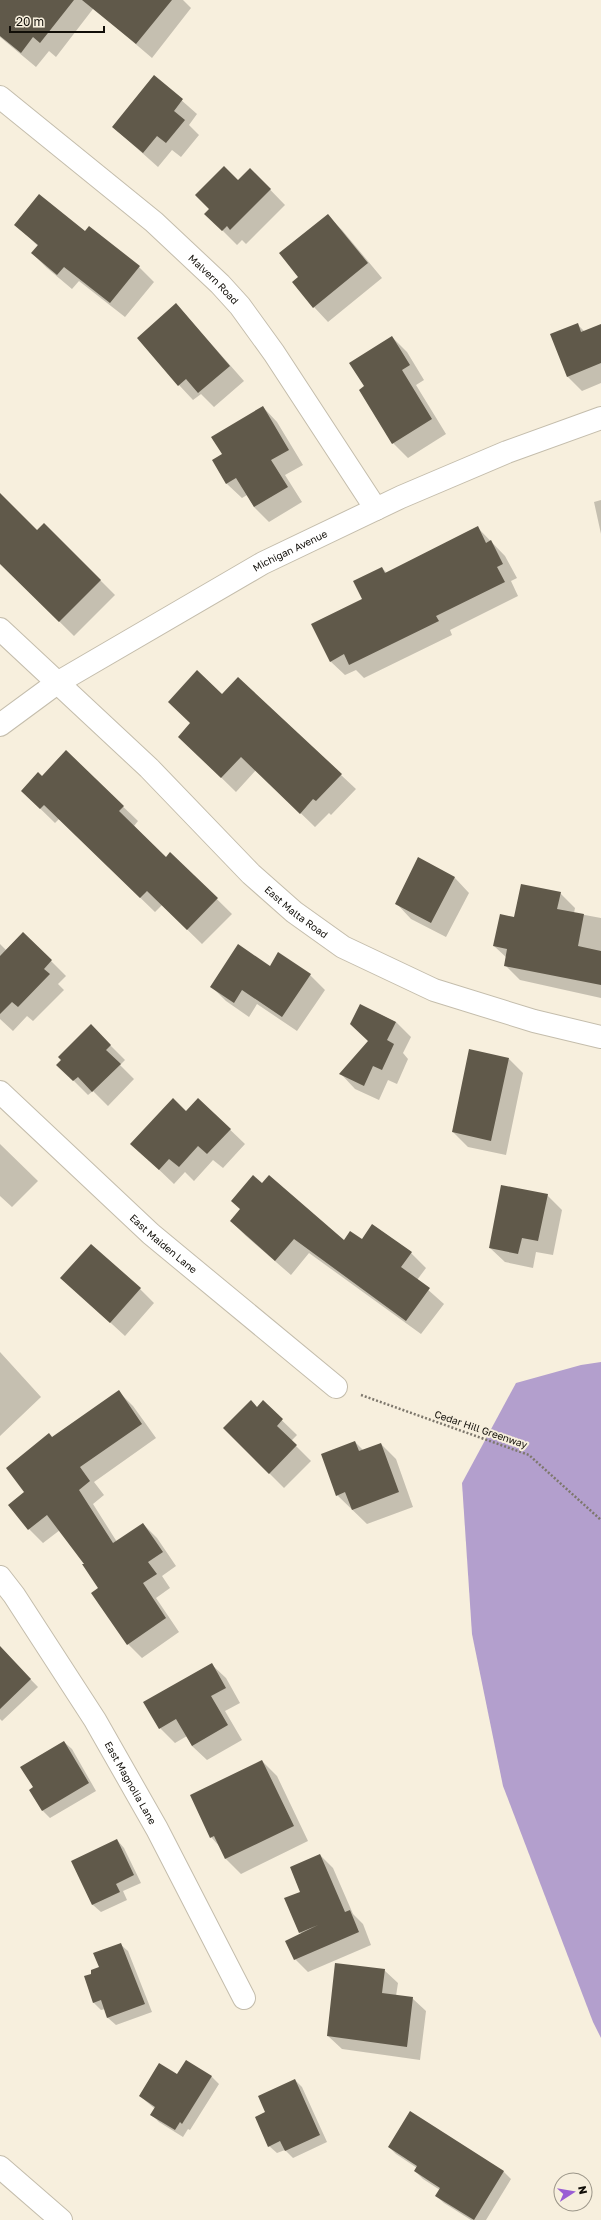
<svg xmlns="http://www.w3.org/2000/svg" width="601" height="2220" viewBox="0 0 601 2220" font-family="'Golos Text',sans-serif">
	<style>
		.forest { fill: #b39fcd }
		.shadow { fill: #0003 }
		.building { fill: #60594a }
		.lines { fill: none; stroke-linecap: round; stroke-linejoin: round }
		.minor-casing { stroke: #c4bdac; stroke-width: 24 }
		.path { stroke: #7d776c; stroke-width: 2.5; stroke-dasharray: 2 2; stroke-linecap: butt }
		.minor { stroke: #fff; stroke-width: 22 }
		.labels { text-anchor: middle; stroke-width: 4; stroke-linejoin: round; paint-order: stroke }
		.street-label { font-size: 10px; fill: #110e08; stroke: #f7efdd }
	</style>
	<rect width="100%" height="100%" fill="#f7efdd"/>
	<!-- forest -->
	<path class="forest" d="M601 1362V2038L593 2022 503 1786 472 1634 462 1483 516 1383 581 1365Z"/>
	<!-- shadow -->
	<path class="shadow" d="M0 0H90L96 5 56 57 49 51 36 67 0 37Z
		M108 0H183L191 8 152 58 98 12Z
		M154 76 197 114 189 125 199 135 181 157 172 150 158 167 113 127Z
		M250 169 285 205 246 244 242 240 237 245 206 214Z
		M327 215 342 230 382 278 328 322 314 307Z
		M16 225 85 232 139 267 154 282 125 317 79 281 72 289 47 268 32 253 38 246Z
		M176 304 244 381 214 407 201 394 193 400 179 385Z
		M577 324 585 332 601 328V383L582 391 567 376Z
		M392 337 407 352 424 380 416 385 446 434 408 458 393 443 365 387Z
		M263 407 277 422 303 465 285 475 302 502 269 522 254 507 247 495 242 498 227 484 214 460 224 455Z
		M0 495 37 531 44 524 115 595 74 636 0 563Z
		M601 500V534L594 502Z
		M477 527 505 556 517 578 511 581 518 596 450 630 452 635 364 678 356 670 345 675 330 661 382 568 387 573Z
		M222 695 341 775 356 789 331 815 329 813 315 827 256 770 236 792 194 751Z
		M66 752 138 821 134 826 166 858 170 853 232 914 202 944 162 905 155 912 59 819 55 823 22 791 42 777Z
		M418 858 455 878 469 893 446 937 411 919 397 904Z
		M560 893 575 908 574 913 601 918V998L520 980 505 965 507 958 494 946 515 918Z
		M23 933 66 976 58 984 64 990 33 1021 27 1016 13 1031 0 1019V944L6 950Z
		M270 967 310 975 325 990 297 1031 257 1004 249 1017 226 1001 211 986Z
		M360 1005 396 1022 411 1037 403 1053 408 1059 397 1084 388 1080 379 1100 355 1089 341 1074 369 1042Z
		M91 1026 125 1060 120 1065 134 1079 108 1106 93 1091 88 1095 58 1065Z
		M509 1059 523 1073 506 1155 468 1147 453 1132Z
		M198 1099 245 1144 223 1168 213 1160 194 1181 185 1172 174 1184 132 1144 186 1112Z
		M0 1144 38 1181 12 1207 0 1196Z
		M262 1185 344 1241H362L373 1225 411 1253 426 1268 417 1280 444 1304 421 1334 309 1253 291 1275 246 1236 231 1221 241 1210 232 1201Z
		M547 1195 562 1210 553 1255 536 1252 533 1268 505 1262 490 1248Z
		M62 1278 140 1289 154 1303 125 1336Z
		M0 1352 41 1397 0 1436Z
		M119 1392 133 1406 156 1438 94 1482 104 1495 93 1504 117 1542 143 1524 157 1538 176 1566 162 1576 170 1588 156 1598 179 1632 142 1658 128 1644 86 1564 60 1530 43 1543 29 1529 26 1492 52 1438Z
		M263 1402 297 1435 291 1441 311 1461 284 1488 224 1428 257 1408Z
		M355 1442 363 1450 381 1444 396 1459 413 1507 367 1524 337 1495Z
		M0 1648 38 1687 2 1721 0 1719Z
		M211 1664 226 1678 240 1703 225 1711 242 1740 207 1760 192 1746 187 1736 175 1743 160 1728 145 1702Z
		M64 1742 72 1749 96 1791 50 1818 43 1811 30 1790 34 1787Z
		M262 1761 277 1776 308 1841 241 1874 226 1859 220 1847 211 1837Z
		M117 1840 124 1848 141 1883 123 1891 127 1900 101 1912 93 1905 73 1862Z
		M320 1855 333 1868 353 1914 363 1924 371 1945 308 1972 295 1959 302 1934 300 1932 301 1892Z
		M120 1944 128 1951 152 2012 116 2025 108 2018 105 2009 101 2010 94 2003 93 1974Z
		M384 1970 398 1983 396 1996 412 1998 426 2011 420 2060 342 2049 328 2036Z
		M178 2076 212 2077 219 2084 190 2130 188 2129 183 2137 159 2122 152 2115 155 2109 140 2096Z
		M295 2080 302 2087 327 2142 293 2158 285 2150 277 2153 269 2146 266 2112Z
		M410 2113 504 2172 511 2179 486 2220H471L444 2203 436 2196 440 2190 423 2179 415 2171 417 2168 396 2154 389 2147Z"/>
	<!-- building -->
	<path class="building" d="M0 0H74L40 43 33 37 21 53 0 36Z
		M82 0H172L136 44Z
		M154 75 183 99 174 111 185 120 166 143 157 136 143 153 112 127Z
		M224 166 238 180 250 168 271 189 230 230 227 226 222 231 204 214 209 209 195 195Z
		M39 194 85 231 89 226 140 266 110 303 64 267 57 275 31 253 38 245 14 225Z
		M328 214 368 263 313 308 292 282 298 277 279 253Z
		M176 303 230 366 198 393 186 379 178 386 137 338Z
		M578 323 581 332 601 324V363L567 377 550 334Z
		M392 336 410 365 402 370 432 419 392 444 359 390 364 386 349 363Z
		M263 406 289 450 271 460 288 487 254 507 236 478 226 484 212 460 222 454 211 437Z
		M0 493 37 530 44 523 101 580 59 622 0 564Z
		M478 526 486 543 491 540 503 564 497 567 505 582 436 616 439 621 349 665 344 654 330 662 311 624 362 599 353 581 382 567 385 573Z
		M197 670 222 694 238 677 342 774 316 801 313 799 300 814 241 757 221 778 178 737 190 723 168 702Z
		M66 750 124 806 119 811 166 857 170 852 218 898 187 930 147 891 140 898 44 805 40 809 21 791 38 772 42 776Z
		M418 857 455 877 431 923 395 904Z
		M521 884 561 892 557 909 584 914 578 946 601 951V985L504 966 507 949 493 946 500 914 514 917Z
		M23 932 52 960 44 969 50 974 18 1007 12 1002 0 1014V956Z
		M238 944 270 966 278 952 311 974 282 1017 242 990 234 1003 210 987Z
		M360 1004 396 1022 387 1040 394 1044 382 1070 373 1066 364 1086 339 1074 368 1041 350 1024Z
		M91 1024 111 1045 106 1050 121 1064 92 1092 78 1077 73 1081 56 1065 61 1060 58 1057Z
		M469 1049 509 1058 491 1141 452 1132Z
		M173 1098 186 1111 198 1098 231 1129 207 1154 198 1146 179 1167 169 1159 159 1170 130 1144Z
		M253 1175 262 1183 269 1175 344 1240 350 1231 362 1239 372 1224 412 1252 401 1267 430 1288 406 1321 294 1239 275 1261 230 1221 240 1209 231 1201Z
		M501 1185 548 1194 538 1241 522 1238 518 1254 489 1248Z
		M91 1244 141 1288 110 1323 60 1278Z
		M119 1390 142 1424 80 1467 90 1481 79 1490 113 1543 143 1523 163 1552 148 1562 157 1574 143 1583 166 1618 127 1645 91 1593 98 1588 82 1564H84L47 1515 28 1530 8 1505 24 1492 6 1468 49 1433 52 1437Z
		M251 1400 257 1407 263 1400 283 1419 277 1426 297 1445 269 1474 223 1428Z
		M355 1441 359 1451 381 1443 399 1492 352 1510 345 1492 336 1496 321 1454Z
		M0 1646 31 1679 0 1709Z
		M212 1663 226 1688 211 1696 228 1725 192 1746 176 1719 159 1729 143 1702Z
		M64 1741 89 1783 42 1811 29 1790 33 1787 20 1767Z
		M262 1760 294 1826 225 1859 214 1836 210 1838 190 1795Z
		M117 1839 134 1875 116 1884 120 1892 92 1905 71 1861Z
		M320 1854 345 1912 350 1910 359 1932 294 1960 285 1941 318 1925 299 1933 284 1898 300 1892 290 1867Z
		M121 1943 145 2004 107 2018 101 2000 93 2003 84 1976 91 1974V1970L99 1967 93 1953Z
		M335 1963 385 1969 382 1993 413 1997 407 2047 327 2036Z
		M186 2060 212 2076 182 2124 180 2122 175 2130 150 2115 155 2107 139 2096 159 2063 177 2074Z
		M295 2079 320 2135 285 2151 280 2141 268 2147 255 2117 265 2112 258 2096Z
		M410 2111 504 2171 474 2220 435 2196 440 2188 414 2171 417 2166 388 2147Z"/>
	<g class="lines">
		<defs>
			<g id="minor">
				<path id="s1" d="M0 97 154 222 220 284 240 306 274 353 376 509"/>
				<path id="s2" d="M0 629 149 768 251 874 294 912 343 947 434 990 534 1021 601 1037"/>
				<path id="s3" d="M0 725 57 683 263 563 401 497 507 452 601 418"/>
				<path id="s4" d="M0 1092 151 1234 336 1387"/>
				<path id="s5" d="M0 1577 14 1595 95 1720 157 1829 244 1998"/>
				<path d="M0 2167 61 2220"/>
			</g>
		</defs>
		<!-- minor casing -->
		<use href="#minor" class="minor-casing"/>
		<!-- path -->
		<path class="path" d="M361 1395 529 1455 601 1520"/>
		<!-- minor -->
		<use href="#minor" class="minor"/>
	</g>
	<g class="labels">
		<!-- street labels -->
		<g class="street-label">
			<text dy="4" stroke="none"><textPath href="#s1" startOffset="281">Malvern Road</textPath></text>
			<text dy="4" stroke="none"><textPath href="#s3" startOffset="339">Michigan Avenue</textPath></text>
			<text dy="4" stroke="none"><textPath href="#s2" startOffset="410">East Malta Road</textPath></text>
			<text dy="4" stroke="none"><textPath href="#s4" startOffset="223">East Maiden Lane</textPath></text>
			<text transform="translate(481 1429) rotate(19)" y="4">Cedar Hill Greenway</text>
			<text dy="4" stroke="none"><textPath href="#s5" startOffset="244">East Magnolia Lane</textPath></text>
		</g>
	</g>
	<!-- north arrow -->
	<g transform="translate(573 2192) rotate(78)"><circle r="19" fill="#f7efdd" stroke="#9b9588"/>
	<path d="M0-3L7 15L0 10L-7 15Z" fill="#995dd4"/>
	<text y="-6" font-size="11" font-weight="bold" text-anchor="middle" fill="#110e08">N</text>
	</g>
	<!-- scale -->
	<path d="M10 26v6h94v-6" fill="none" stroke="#110e08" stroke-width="2"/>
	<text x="16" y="26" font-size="12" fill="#110e08" stroke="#f7efdd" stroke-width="3" paint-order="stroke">20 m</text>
</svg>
